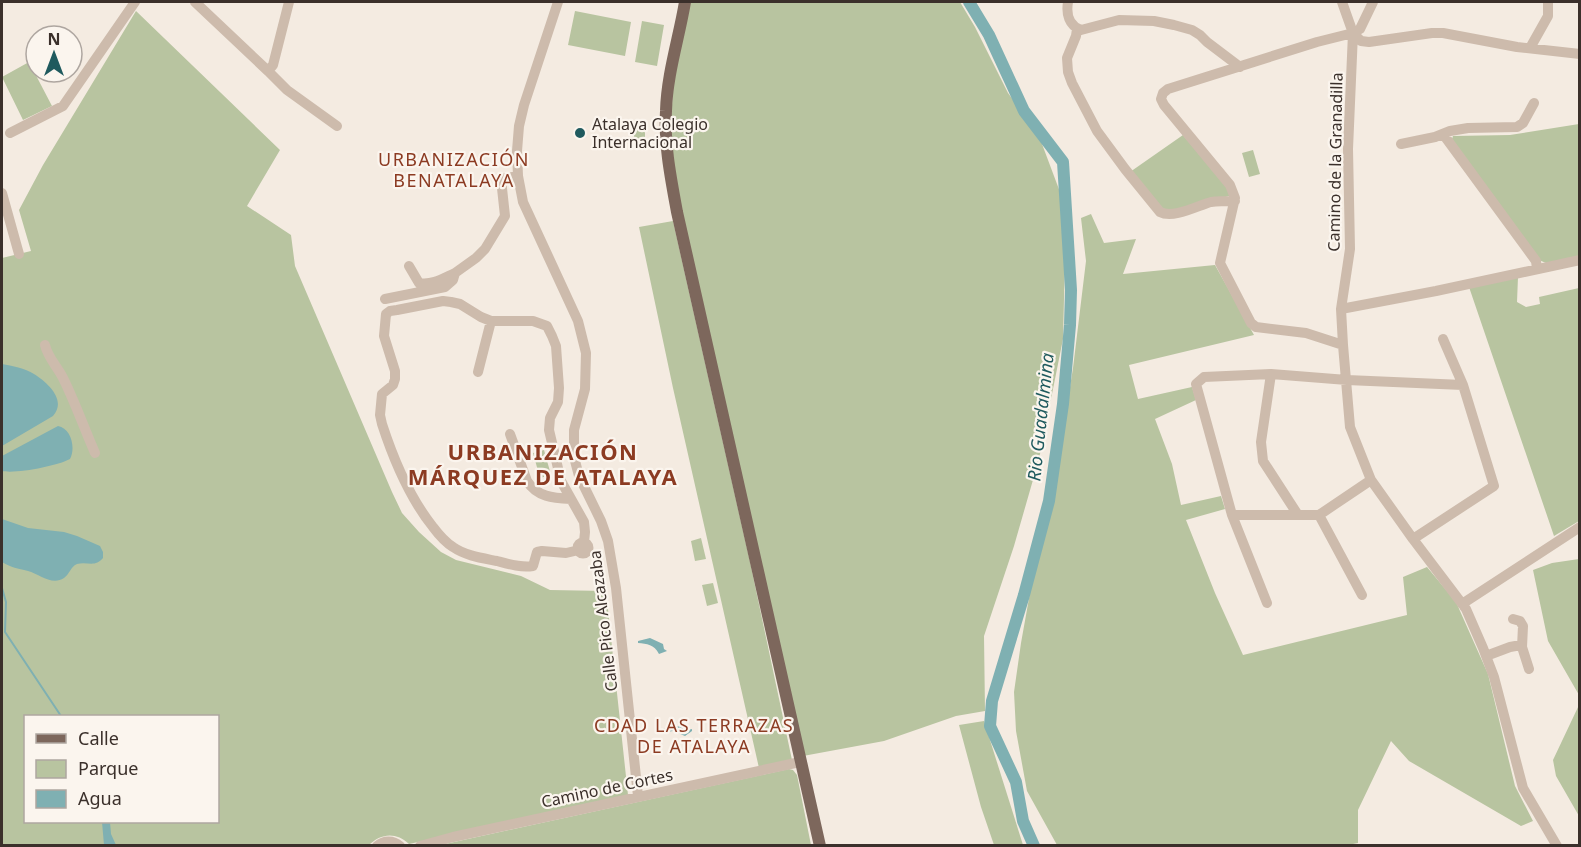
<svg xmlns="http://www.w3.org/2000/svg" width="1581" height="847" viewBox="0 0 1581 847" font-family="'Noto Sans',sans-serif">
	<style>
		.green { fill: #b8c4a0; fill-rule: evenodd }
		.water { fill: #7fb0b2 }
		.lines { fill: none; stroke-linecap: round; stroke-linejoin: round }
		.stream { stroke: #7fb0b2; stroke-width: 2 }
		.river { stroke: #7fb0b2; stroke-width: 12 }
		.minor { stroke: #cdbbac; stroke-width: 10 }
		.major { stroke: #7d675c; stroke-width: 12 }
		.poi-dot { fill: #1f5a5e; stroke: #fbf5ee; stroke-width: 2 }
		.labels { text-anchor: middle; stroke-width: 4.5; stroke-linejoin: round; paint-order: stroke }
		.poi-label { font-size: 16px; fill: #3b302b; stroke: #fbf5ee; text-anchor: start }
		.street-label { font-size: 16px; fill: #3b302b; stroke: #fbf5ee }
		.neighbourhood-label { font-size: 18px; letter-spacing: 1.5px; fill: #8c3b22; stroke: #fbf5ee }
		.water-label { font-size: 18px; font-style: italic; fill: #1f5a5e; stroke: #fbf5ee }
		.district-label { font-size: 22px; font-weight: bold; letter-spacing: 1.5px; fill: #8c3b22; stroke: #fbf5ee }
	</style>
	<rect width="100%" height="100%" fill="#f4ebe1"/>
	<!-- green -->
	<path class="green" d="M690 2H960L975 27 1008 93 1039 136 1060 192 1065 258 1063 339 1039 459 1014 546 984 636 985 711 956 716 884 741 803 756 677 189 670 129 675 69Z
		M136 11 280 150 247 206 291 235 295 266 392 492 402 513 419 532 441 552 456 560 521 576 550 590 606 591 628 795 409 844C396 832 381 833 368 846H2V258L31 251 19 210 43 165ZM26 716H218V822H26Z
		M575 11 631 22 625 56 568 45Z
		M642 21 664 25 657 66 635 62Z
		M29 62 52 106 23 120 2 77Z
		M1579 124V257L1546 263 1539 260 1452 139 1453 136 1510 135Z
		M634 128H645V148H634Z
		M1183 135 1230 190 1229 196 1171 213 1162 211 1130 172Z
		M1253 150 1260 174 1249 177 1242 153Z
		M1091 214 1104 243 1136 239 1123 274 1215 265 1254 335 1129 365 1138 399 1192 387 1196 400 1155 419 1172 464 1181 505 1221 496 1225 509 1186 520 1215 593 1243 655 1407 615 1403 577 1427 567 1456 602 1488 674 1515 786 1533 821 1521 826 1409 761 1391 741 1358 810V843L1348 845H1057L1027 791 1016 731 1014 692 1021 643 1033 576 1054 489 1073 368 1086 261 1081 218Z
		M673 221 750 562 792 760 759 768 673 388 639 227Z
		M1518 277 1517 302 1526 307 1540 304 1539 297 1579 288V521L1554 536 1469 287Z
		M544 450 551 475 540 478 533 453Z
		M701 538 706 559 695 561 691 541Z
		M1579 559H1580L1579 695 1548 641 1533 570 1552 563Z
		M713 583 718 603 707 606 702 585Z
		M1579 705V816L1556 776 1553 760Z
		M984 721 1023 845H994L981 807 959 725Z
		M789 769 793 770 797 775 811 845 436 846Z"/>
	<!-- water -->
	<path class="water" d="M2 364C12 366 25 368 34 374 48 383 67 400 53 416L2 446Z
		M58 426C71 428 76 448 70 459 57 466 16 474 2 471V456Z
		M2 519 28 528 64 532 77 536 100 546 103 552V558C95 568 87 561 77 564 70 567 70 574 64 578 52 586 39 574 28 571 17 568 12 568 2 562Z
		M650 638 663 644 664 649 667 651 659 654C654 644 647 644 638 643V641Z
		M671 726 686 727 688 730 692 729V731L685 736 673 731 660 733V730Z
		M102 822H110L111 834 116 845H104Z"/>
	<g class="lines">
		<!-- stream -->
		<path class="stream" d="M2 588 6 602 5 632 61 716"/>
		<!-- river -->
		<path class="river" d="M969 2 989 35 1024 111 1063 162 1071 290 1070 325 1063 404 1049 501 1024 595 992 701 990 726 1016 782 1023 821 1034 846"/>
		<!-- minor -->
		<path class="minor" d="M195 2 268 71 273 65 289 2
			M558 2 524 105 519 126 517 151 518 176 523 202 578 321 586 353 585 389 574 430V457L579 476 601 521 608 541 616 588 638 796
			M1068 2C1066 14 1069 26 1081 30L1119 20 1154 21 1174 25 1192 30 1200 35 1207 42 1240 67
			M1342 2 1353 33 1348 149 1350 249 1341 309 1343 345 1350 427 1371 480 1413 539 1466 609 1483 648 1494 677 1523 788 1557 846
			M1077 29 1076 36 1067 58 1068 72 1072 83 1097 131 1125 169 1160 212C1173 219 1197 206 1211 202 1219 201 1228 201 1235 201
			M1353 33 1360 29 1373 2
			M1530 48 1548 16V2
			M268 71 287 90 337 126
			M10 133 63 106 135 2
			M1443 134 1536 261 1537 269
			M1401 144 1435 137 1450 131 1468 128 1517 127 1523 123 1534 103
			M2 193 19 254
			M409 266 419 283C433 285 442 279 455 273
			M385 299 445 287 453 280 455 273 476 258 485 249 505 216 501 179 518 176
			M1341 309 1436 291 1580 260
			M1443 339 1463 385
			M45 345C48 358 57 366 63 378 75 402 84 428 95 453
			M1343 345 1306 333 1256 327 1251 323 1220 263 1235 198 1230 185 1164 105 1161 99 1163 93 1168 89 1317 42 1353 33 1361 41 1369 42 1432 33H1443L1517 47 1580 54
			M478 372 491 321
			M1271 374 1347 380 1463 385 1494 486 1413 539
			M510 434 527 481C537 497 553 498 571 499
			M1232 515 1196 384 1204 377 1271 374 1261 442 1263 461 1298 515
			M577.5 548a5.5 5.5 0 1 1 11 0a5.5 5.5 0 1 1-11 0Z
			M579 550 566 553 542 551 537 552 533 566C521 568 508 564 497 561 482 558 466 556 453 547 445 542 439 535 433 527 409 497 394 461 382 424L380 415 382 394 393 385 395 379V371L384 336 386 314 390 311 397 310 443 301 451 302 460 304 481 317 491 321H533L547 326 552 336 556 346 559 388 558 402 550 418 549 430 561 481 584 522 585 532 584 542
			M1362 595 1319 515 1371 480
			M1267 603 1232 515H1319
			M1462 604 1580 527
			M1513 619 1520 621 1523 626 1522 647 1529 669
			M1486 656 1510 647 1521 645
			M377 846C384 840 393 840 400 846
			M420 846 453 837 800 762"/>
		<!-- major -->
		<path class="major" d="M685 2C679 38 667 74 666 111 664 145 671 179 677 212L820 846"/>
	</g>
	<!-- markers -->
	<circle class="poi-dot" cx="580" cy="133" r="6"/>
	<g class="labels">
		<!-- poi labels -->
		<g class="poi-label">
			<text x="592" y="130">Atalaya Colegio<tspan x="592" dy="18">Internacional</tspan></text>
		</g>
		<!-- street labels -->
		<g class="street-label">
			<text transform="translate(1335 162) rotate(-89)" y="6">Camino de la Granadilla</text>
			<text transform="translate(603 621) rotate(-97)" y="6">Calle Pico Alcazaba</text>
			<text transform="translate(607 788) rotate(-12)" y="6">Camino de Cortes</text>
		</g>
		<!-- neighbourhood labels -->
		<g class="neighbourhood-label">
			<text x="454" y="166">URBANIZACIÓN<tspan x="454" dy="21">BENATALAYA</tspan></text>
			<text x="694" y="732">CDAD LAS TERRAZAS<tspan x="694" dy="21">DE ATALAYA</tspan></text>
		</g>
		<!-- water labels -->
		<g class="water-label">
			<text transform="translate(1041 417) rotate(-84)" y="6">Rio Guadalmina</text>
		</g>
		<!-- district labels -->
		<g class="district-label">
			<text x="543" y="460">URBANIZACIÓN<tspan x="543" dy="25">MÁRQUEZ DE ATALAYA</tspan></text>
		</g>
	</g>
	<!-- border -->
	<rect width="1581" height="847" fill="none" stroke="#3b302b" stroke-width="6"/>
	<!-- legend -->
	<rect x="24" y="715" width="195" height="108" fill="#fbf5ee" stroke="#aea6a0" stroke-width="1.5"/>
	<rect x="36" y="734" width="30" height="9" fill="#7d675c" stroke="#aea6a0" stroke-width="1.5"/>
	<text x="78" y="745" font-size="18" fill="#3b302b">Calle</text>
	<rect x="36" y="760" width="30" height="18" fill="#b8c4a0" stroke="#aea6a0" stroke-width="1.5"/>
	<text x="78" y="775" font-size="18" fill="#3b302b">Parque</text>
	<rect x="36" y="790" width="30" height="18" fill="#7fb0b2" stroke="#aea6a0" stroke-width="1.5"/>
	<text x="78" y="805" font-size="18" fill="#3b302b">Agua</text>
	<!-- north arrow -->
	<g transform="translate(54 54)"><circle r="28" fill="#fbf5ee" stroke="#aea6a0" stroke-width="1.5"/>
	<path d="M0-4.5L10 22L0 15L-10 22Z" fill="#1f5a5e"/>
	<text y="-9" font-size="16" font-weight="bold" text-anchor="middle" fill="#3b302b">N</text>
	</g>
</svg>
